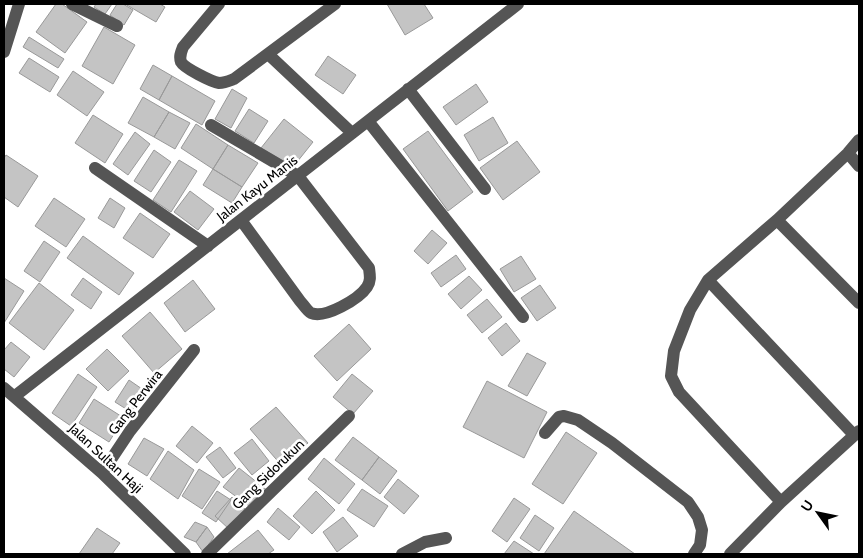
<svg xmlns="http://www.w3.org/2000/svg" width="863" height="558" viewBox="0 0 863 558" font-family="Cabin,sans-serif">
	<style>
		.building { fill: #c4c4c4; stroke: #999 }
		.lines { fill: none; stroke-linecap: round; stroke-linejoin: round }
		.minor { stroke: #555; stroke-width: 12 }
		.labels { text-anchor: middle; stroke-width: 5; stroke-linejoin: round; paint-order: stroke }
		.street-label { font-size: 14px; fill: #000; stroke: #fff }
	</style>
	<rect width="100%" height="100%" fill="#fff"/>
	<!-- building -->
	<path class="building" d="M56 4H62L87 22 65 53 36 32Z
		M96 4H112L105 14 94 7Z
		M117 4H123L133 10 124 25 110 15Z
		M125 4H160L165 7 156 22Z
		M387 4H424L433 18 405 35Z
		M104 27 135 45 113 84 82 66Z
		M29 37 64 59 58 68 23 47Z
		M328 56 356 75 343 94 315 75Z
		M29 58 59 77 50 92 19 73Z
		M153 65 172 76 159 100 140 89Z
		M73 71 104 92 87 116 57 95Z
		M172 76 215 101 202 125 159 100Z
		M476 84 488 102 456 125 443 107Z
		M232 89 247 98 231 128 215 119Z
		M143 97 169 112 154 137 128 123Z
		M249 109 268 121 254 143 235 131Z
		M169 112 190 123 175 149 154 137Z
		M93 115 123 134 105 163 75 143Z
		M493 117 508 143 479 161 464 135Z
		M284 119 313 142 293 167 261 148Z
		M196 124 228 145 213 169 181 148Z
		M428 131 473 192 448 211 403 149Z
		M135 132 150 144 128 175 113 164Z
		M517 141 540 172 503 200 480 168Z
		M228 145 258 163 242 187 213 169Z
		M154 150 171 162 151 192 134 181Z
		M6 155 38 176 18 207 4 197V158Z
		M179 160 197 171 171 212 153 200Z
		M213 169 242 187 232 203 203 185Z
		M190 191 214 209 198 230 174 212Z
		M54 198 85 219 66 247 35 226Z
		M110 198 125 208 114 228 98 218Z
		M140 213 170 234 153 258 123 238Z
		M432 230 447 243 428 264 414 251Z
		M83 236 134 273 119 295 67 258Z
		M44 241 60 252 40 282 24 271Z
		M456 255 466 269 441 287 431 273Z
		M521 256 536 279 514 292 500 269Z
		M469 276 482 290 461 309 448 294Z
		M4 278 24 291 4 323Z
		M83 278 102 292 91 309 71 295Z
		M193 280 215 309 185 332 164 303Z
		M39 283 74 310 44 350 9 323Z
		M540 285 556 308 537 321 521 298Z
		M487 299 502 317 482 333 467 315Z
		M150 312 182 349 154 373 122 336Z
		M506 323 520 341 502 356 488 338Z
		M349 324 371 349 337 381 314 356Z
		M11 342 30 357 14 377 4 369V350Z
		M107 349 129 371 108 391 86 369Z
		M527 353 546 363 527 396 508 386Z
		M78 374 97 387 71 426 52 413Z
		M352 374 373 391 353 414 333 397Z
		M129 380 145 391 131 412 115 402Z
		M487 381 547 412 524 458 463 427Z
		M94 399 124 418 109 442 79 423Z
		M276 407 308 443 282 466 250 429Z
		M192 426 213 443 197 463 176 446Z
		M566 432 597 453 563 504 532 484Z
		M353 437 379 457 362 480 335 460Z
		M144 438 164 449 147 476 128 464Z
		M252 439 269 461 252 475 234 453Z
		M220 447 236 468 223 478 206 457Z
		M168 451 194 470 178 499 150 479Z
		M379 457 397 471 380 494 362 480Z
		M324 458 355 484 339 504 308 479Z
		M239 468 268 491 249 506 223 487Z
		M199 469 220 482 202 509 182 496Z
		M398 479 419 496 404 514 384 497Z
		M362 489 388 506 374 527 347 510Z
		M217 491 231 500 216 522 202 513Z
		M316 491 335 510 312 534 293 516Z
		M232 497 247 511 230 530 215 516Z
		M514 498 530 509 507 542 492 531Z
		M278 508 300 527 289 540 267 522Z
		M574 511 635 554H544Z
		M535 515 554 528 539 551 520 538Z
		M343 517 358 536 337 552 323 532Z
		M195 522 207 527 196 542 184 537Z
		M207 527 214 537 203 552 196 542Z
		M97 528 120 543 112 554H79Z
		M258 530 274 550 268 554H227Z
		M514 541 534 554H504Z"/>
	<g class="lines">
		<!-- minor -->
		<path class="minor" d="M72 4 117 26
			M219 4 183 47C181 52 179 56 181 62 184 68 212 82 219 83 225 83 229 81 234 79L335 4
			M4 52 19 4
			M268 54 352 133
			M408 89 485 189
			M368 121 523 317
			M211 125 298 176 369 268C370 276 371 281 367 287 359 299 325 319 311 313 307 311 303 304 300 301L241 220
			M848 153 859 166
			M95 168 208 246
			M777 220 859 303
			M708 280 854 435
			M4 388 102 473 185 554
			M15 396 518 4
			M545 433 559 417 564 416 578 420 612 443 688 502 698 517 702 530 700 545 694 554
			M102 473 130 431 194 350
			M781 502 679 392 671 376 674 351 690 310 708 280 777 220 848 153 859 140
			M207 554 349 416
			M402 554 425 542 446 538
			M730 554 781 502 859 431"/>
	</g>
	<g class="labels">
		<!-- street labels -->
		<g class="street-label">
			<text transform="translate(257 188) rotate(-38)" y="5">Jalan Kayu Manis</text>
			<text transform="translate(135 402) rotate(-52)" y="5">Gang Perwira</text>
			<text transform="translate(106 458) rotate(43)" y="5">Jalan Sultan Haji</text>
			<text transform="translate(268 474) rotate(-44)" y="5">Gang Sidorukun</text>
		</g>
	</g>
	<!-- border -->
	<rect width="863" height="558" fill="none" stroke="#000000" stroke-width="10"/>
	<!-- north arrow -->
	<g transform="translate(818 513) rotate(303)" stroke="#ffffff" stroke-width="4" paint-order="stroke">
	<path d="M0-4L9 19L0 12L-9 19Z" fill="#000000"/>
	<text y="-8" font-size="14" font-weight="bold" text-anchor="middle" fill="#000000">U</text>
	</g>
</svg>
